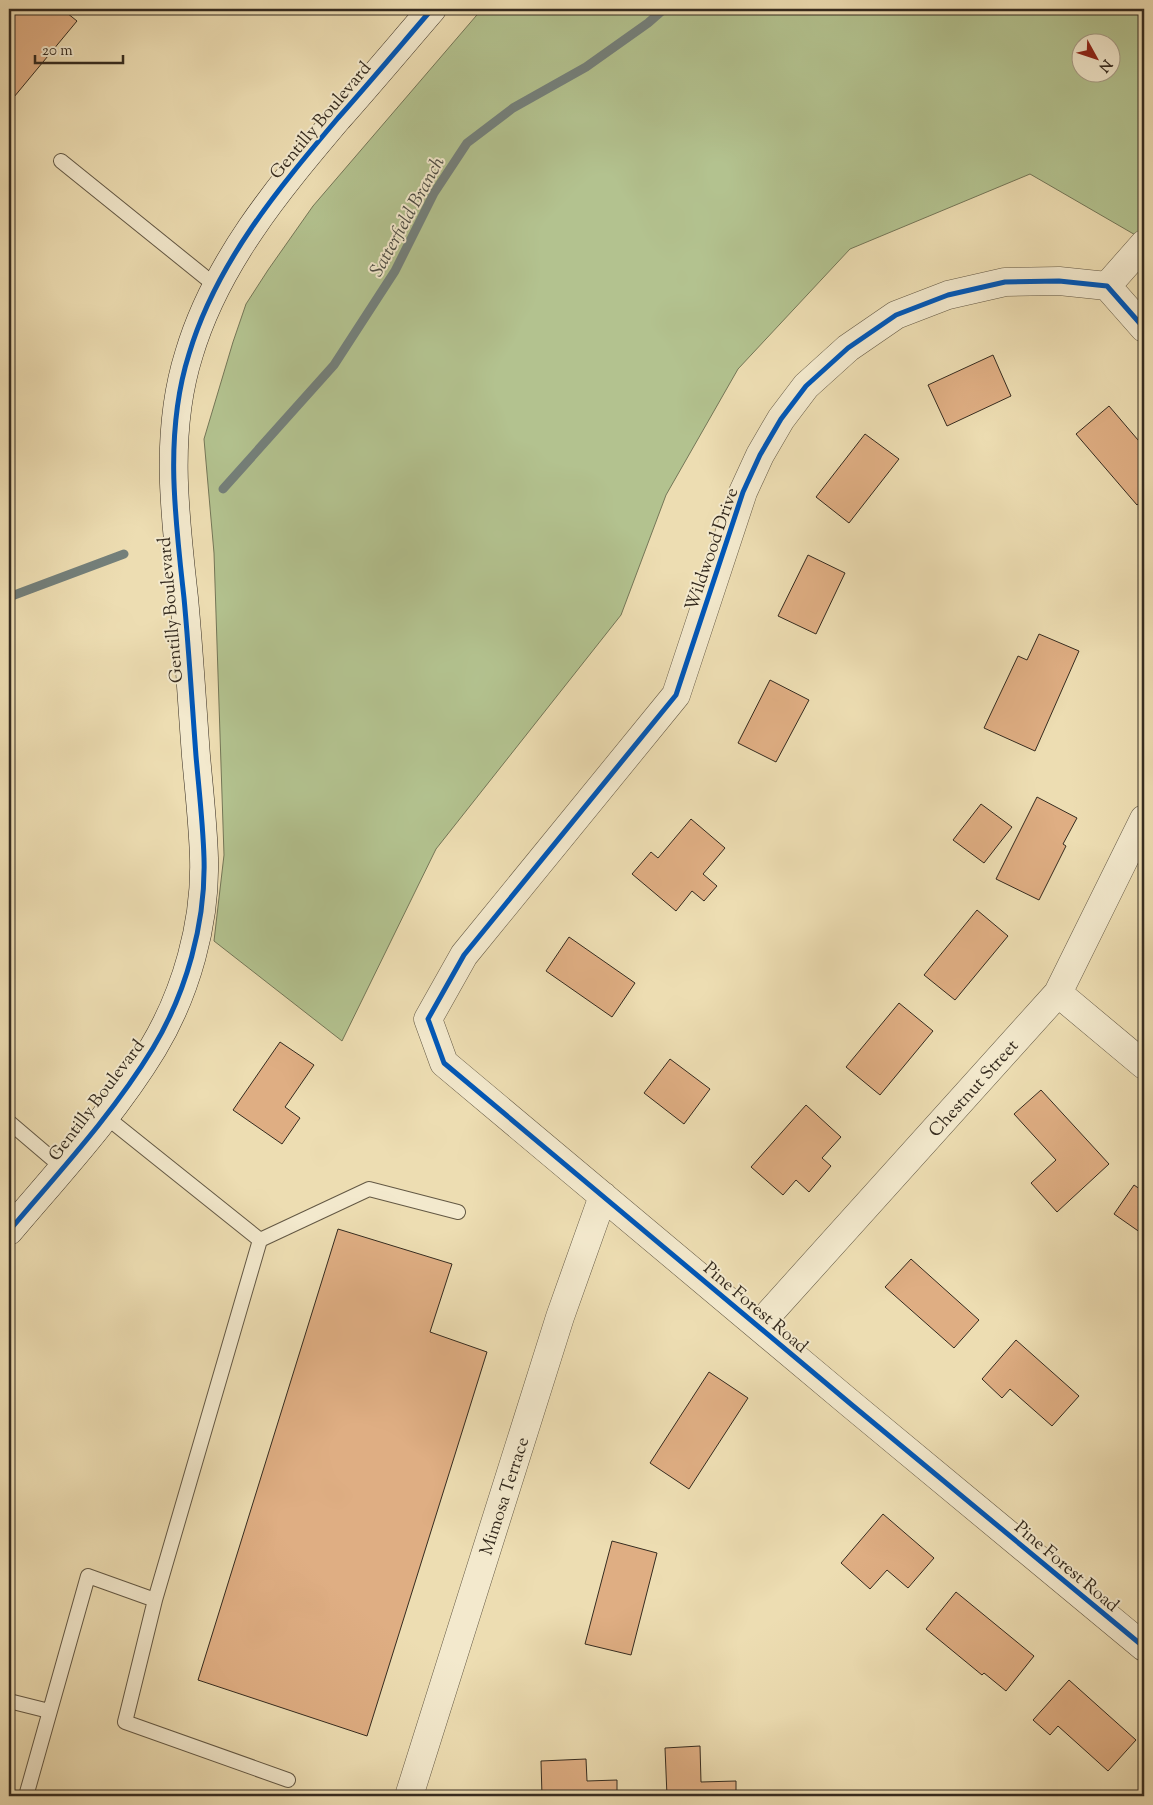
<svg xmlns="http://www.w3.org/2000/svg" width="1153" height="1805" viewBox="0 0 1153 1805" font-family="'Sorts Mill Goudy',serif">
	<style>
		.green { fill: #b3c28f; stroke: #747657; fill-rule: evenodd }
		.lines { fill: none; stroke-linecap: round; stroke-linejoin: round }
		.stream { stroke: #74807b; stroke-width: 9 }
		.building { fill: #dfae83; stroke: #352b1f }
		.lane-casing { stroke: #635844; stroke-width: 16 }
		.street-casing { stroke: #635844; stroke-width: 29 }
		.secondary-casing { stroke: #352b1f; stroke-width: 29 }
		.lane { stroke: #f3e9cd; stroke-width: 14 }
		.street { stroke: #f3e9cd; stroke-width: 28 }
		.secondary { stroke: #f3e9cd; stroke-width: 28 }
		.cycleway-casing { stroke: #f3e9cd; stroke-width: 8 }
		.cycleway { stroke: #0057b8; stroke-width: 5 }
		.labels { text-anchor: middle; stroke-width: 4; stroke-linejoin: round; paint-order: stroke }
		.street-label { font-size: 18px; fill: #352b1f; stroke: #f3e9cd }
		.water-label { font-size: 19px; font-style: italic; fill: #4f4e45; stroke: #f3e9cd }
	</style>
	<rect width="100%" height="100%" fill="#edddb2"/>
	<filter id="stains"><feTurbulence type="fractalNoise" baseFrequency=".004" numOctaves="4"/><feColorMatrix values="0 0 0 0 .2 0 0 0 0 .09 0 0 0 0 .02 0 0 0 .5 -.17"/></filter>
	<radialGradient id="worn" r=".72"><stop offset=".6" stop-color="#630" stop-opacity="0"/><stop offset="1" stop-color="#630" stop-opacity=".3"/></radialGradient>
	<!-- green -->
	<path class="green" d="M482 9H1144V240L1030 174 850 249 738 369 666 495 621 615 436 849 342 1041 214 941 224 855 214 553 204 439 233 342 246 304 268 270 313 206ZM1080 42H1110V72H1080Z"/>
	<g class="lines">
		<!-- stream -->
		<path class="stream" d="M223 489 334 365 395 271 434 193 467 143 513 108 586 67 648 23 664 9
			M9 597 124 554"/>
	</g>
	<!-- building -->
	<path class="building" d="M9 9H62L77 21 9 103Z
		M993 355 1011 396 947 426 928 385Z
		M1109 406 1144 447V499L1137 505 1076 434Z
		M865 434 899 459 849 523 816 497Z
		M808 555 845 573 816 634 778 616Z
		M1039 634 1079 651 1035 751 984 728 1018 656 1027 660Z
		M770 680 809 700 776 762 738 743Z
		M1037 797 1077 818 1063 844 1066 846 1039 900 996 879Z
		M981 804 1012 827 984 863 953 840Z
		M691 819 725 848 703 874 717 886 704 901 692 891 676 911 632 874 651 852 658 858Z
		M977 910 1008 936 955 1000 924 975Z
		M569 937 635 983 612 1017 546 971Z
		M899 1003 933 1031 880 1095 846 1067Z
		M280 1042 314 1065 285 1107 300 1118 282 1144 233 1110Z
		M670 1059 710 1089 684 1124 644 1093Z
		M1041 1090 1109 1164 1057 1212 1031 1183 1056 1160 1014 1114Z
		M806 1105 841 1137 822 1158 831 1166 809 1192 796 1180 783 1195 751 1167Z
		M1134 1185 1144 1192V1235L1114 1214Z
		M338 1229 452 1264 430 1332 487 1352 367 1736 198 1680Z
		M911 1259 979 1320 954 1348 885 1287Z
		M1016 1340 1079 1396 1052 1426 1010 1389 1002 1398 982 1379Z
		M709 1372 748 1398 689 1489 650 1463Z
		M883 1514 934 1558 908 1588 887 1570 870 1589 841 1563Z
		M612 1541 657 1553 631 1655 585 1644Z
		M956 1592 1034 1656 1006 1691 984 1673 982 1675 926 1629Z
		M1069 1680 1136 1740 1108 1771 1058 1726 1050 1735 1033 1720Z
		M700 1746 701 1782 736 1781V1796H667L665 1748Z
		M586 1759 587 1781 617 1780V1796H542L541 1761Z"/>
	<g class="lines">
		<defs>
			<path id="lane" d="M61 161 216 286
				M9 1122 63 1168
				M260 1240 369 1189 458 1212
				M155 1600 125 1722 288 1780
				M9 1701 49 1711
				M26 1796 88 1576 155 1600 260 1240 105 1116"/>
			<path id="street" d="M1107 286 1144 244
				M1144 328 1107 286 1059 281 1005 282 948 295 896 315 848 348 806 386 781 419 760 455 743 492 676 695 464 955 428 1019 444 1063 852 1405 1144 1647
				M1058 993 1144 1065
				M758 1326 1058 993 1144 819
				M409 1796 560 1317 603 1196"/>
			<path id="secondary" d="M9 1231C59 1172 113 1114 153 1048 186 993 206 923 204 858 203 824 199 790 196 756 192 703 189 651 184 598 175 517 164 433 189 354 216 263 278 189 338 118 370 82 401 45 432 9"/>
		</defs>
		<!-- lane casing -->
		<use href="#lane" class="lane-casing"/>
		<!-- street casing -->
		<use href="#street" class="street-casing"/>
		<!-- secondary casing -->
		<use href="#secondary" class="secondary-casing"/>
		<!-- lane -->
		<use href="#lane" class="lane"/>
		<!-- street -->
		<use href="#street" class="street"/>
		<!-- secondary -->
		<use href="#secondary" class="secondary"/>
		<defs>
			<path id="cycleway" d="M1144 328 1107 286 1059 281 1005 282 948 295 896 315 848 348 806 386 781 419 760 455 743 492 676 695 464 955 428 1019 444 1063 852 1405 1144 1647
				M9 1231C59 1172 113 1114 153 1048 186 993 206 923 204 858 203 824 199 790 196 756 192 703 189 651 184 598 175 517 164 433 189 354 216 263 278 189 338 118 370 82 401 45 432 9"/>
		</defs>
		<!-- cycleway casing -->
		<use href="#cycleway" class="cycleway-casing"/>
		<!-- cycleway -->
		<use href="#cycleway" class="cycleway"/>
	</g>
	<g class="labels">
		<!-- street labels -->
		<g class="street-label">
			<text transform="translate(320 120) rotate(-50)" y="6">Gentilly Boulevard</text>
			<text transform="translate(711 549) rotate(-71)" y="6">Wildwood Drive</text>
			<text transform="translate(170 610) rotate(-95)" y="6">Gentilly Boulevard</text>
			<text transform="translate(973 1088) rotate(-48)" y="6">Chestnut Street</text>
			<text transform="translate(96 1100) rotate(-53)" y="6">Gentilly Boulevard</text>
			<text transform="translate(756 1307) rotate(40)" y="6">Pine Forest Road</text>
			<text transform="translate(504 1496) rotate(-72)" y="6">Mimosa Terrace</text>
			<text transform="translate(1067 1566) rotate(40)" y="6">Pine Forest Road</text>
		</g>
		<!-- water labels -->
		<g class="water-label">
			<text transform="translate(406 216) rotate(-61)" y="7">Satterfield Branch</text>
		</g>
	</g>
	<!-- margin -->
	<rect width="1153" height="1805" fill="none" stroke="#edddb2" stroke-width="30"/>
	<rect x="10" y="10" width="1133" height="1785" fill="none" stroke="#352b1f" stroke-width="2.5"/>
	<rect x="15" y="15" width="1123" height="1775" fill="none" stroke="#352b1f"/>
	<!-- north arrow -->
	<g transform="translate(1096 58) rotate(130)"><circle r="24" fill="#f3e9cd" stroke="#a79d87"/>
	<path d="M0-4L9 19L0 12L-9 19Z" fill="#8f2418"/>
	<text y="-8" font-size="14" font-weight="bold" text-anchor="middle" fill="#352b1f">N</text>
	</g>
	<!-- scale -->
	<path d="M35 55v8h88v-8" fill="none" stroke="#352b1f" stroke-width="2.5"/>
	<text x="42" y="55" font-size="15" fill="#352b1f" stroke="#f3e9cd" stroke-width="4" paint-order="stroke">20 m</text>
	<rect width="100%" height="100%" filter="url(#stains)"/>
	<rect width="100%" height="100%" fill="url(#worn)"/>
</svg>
